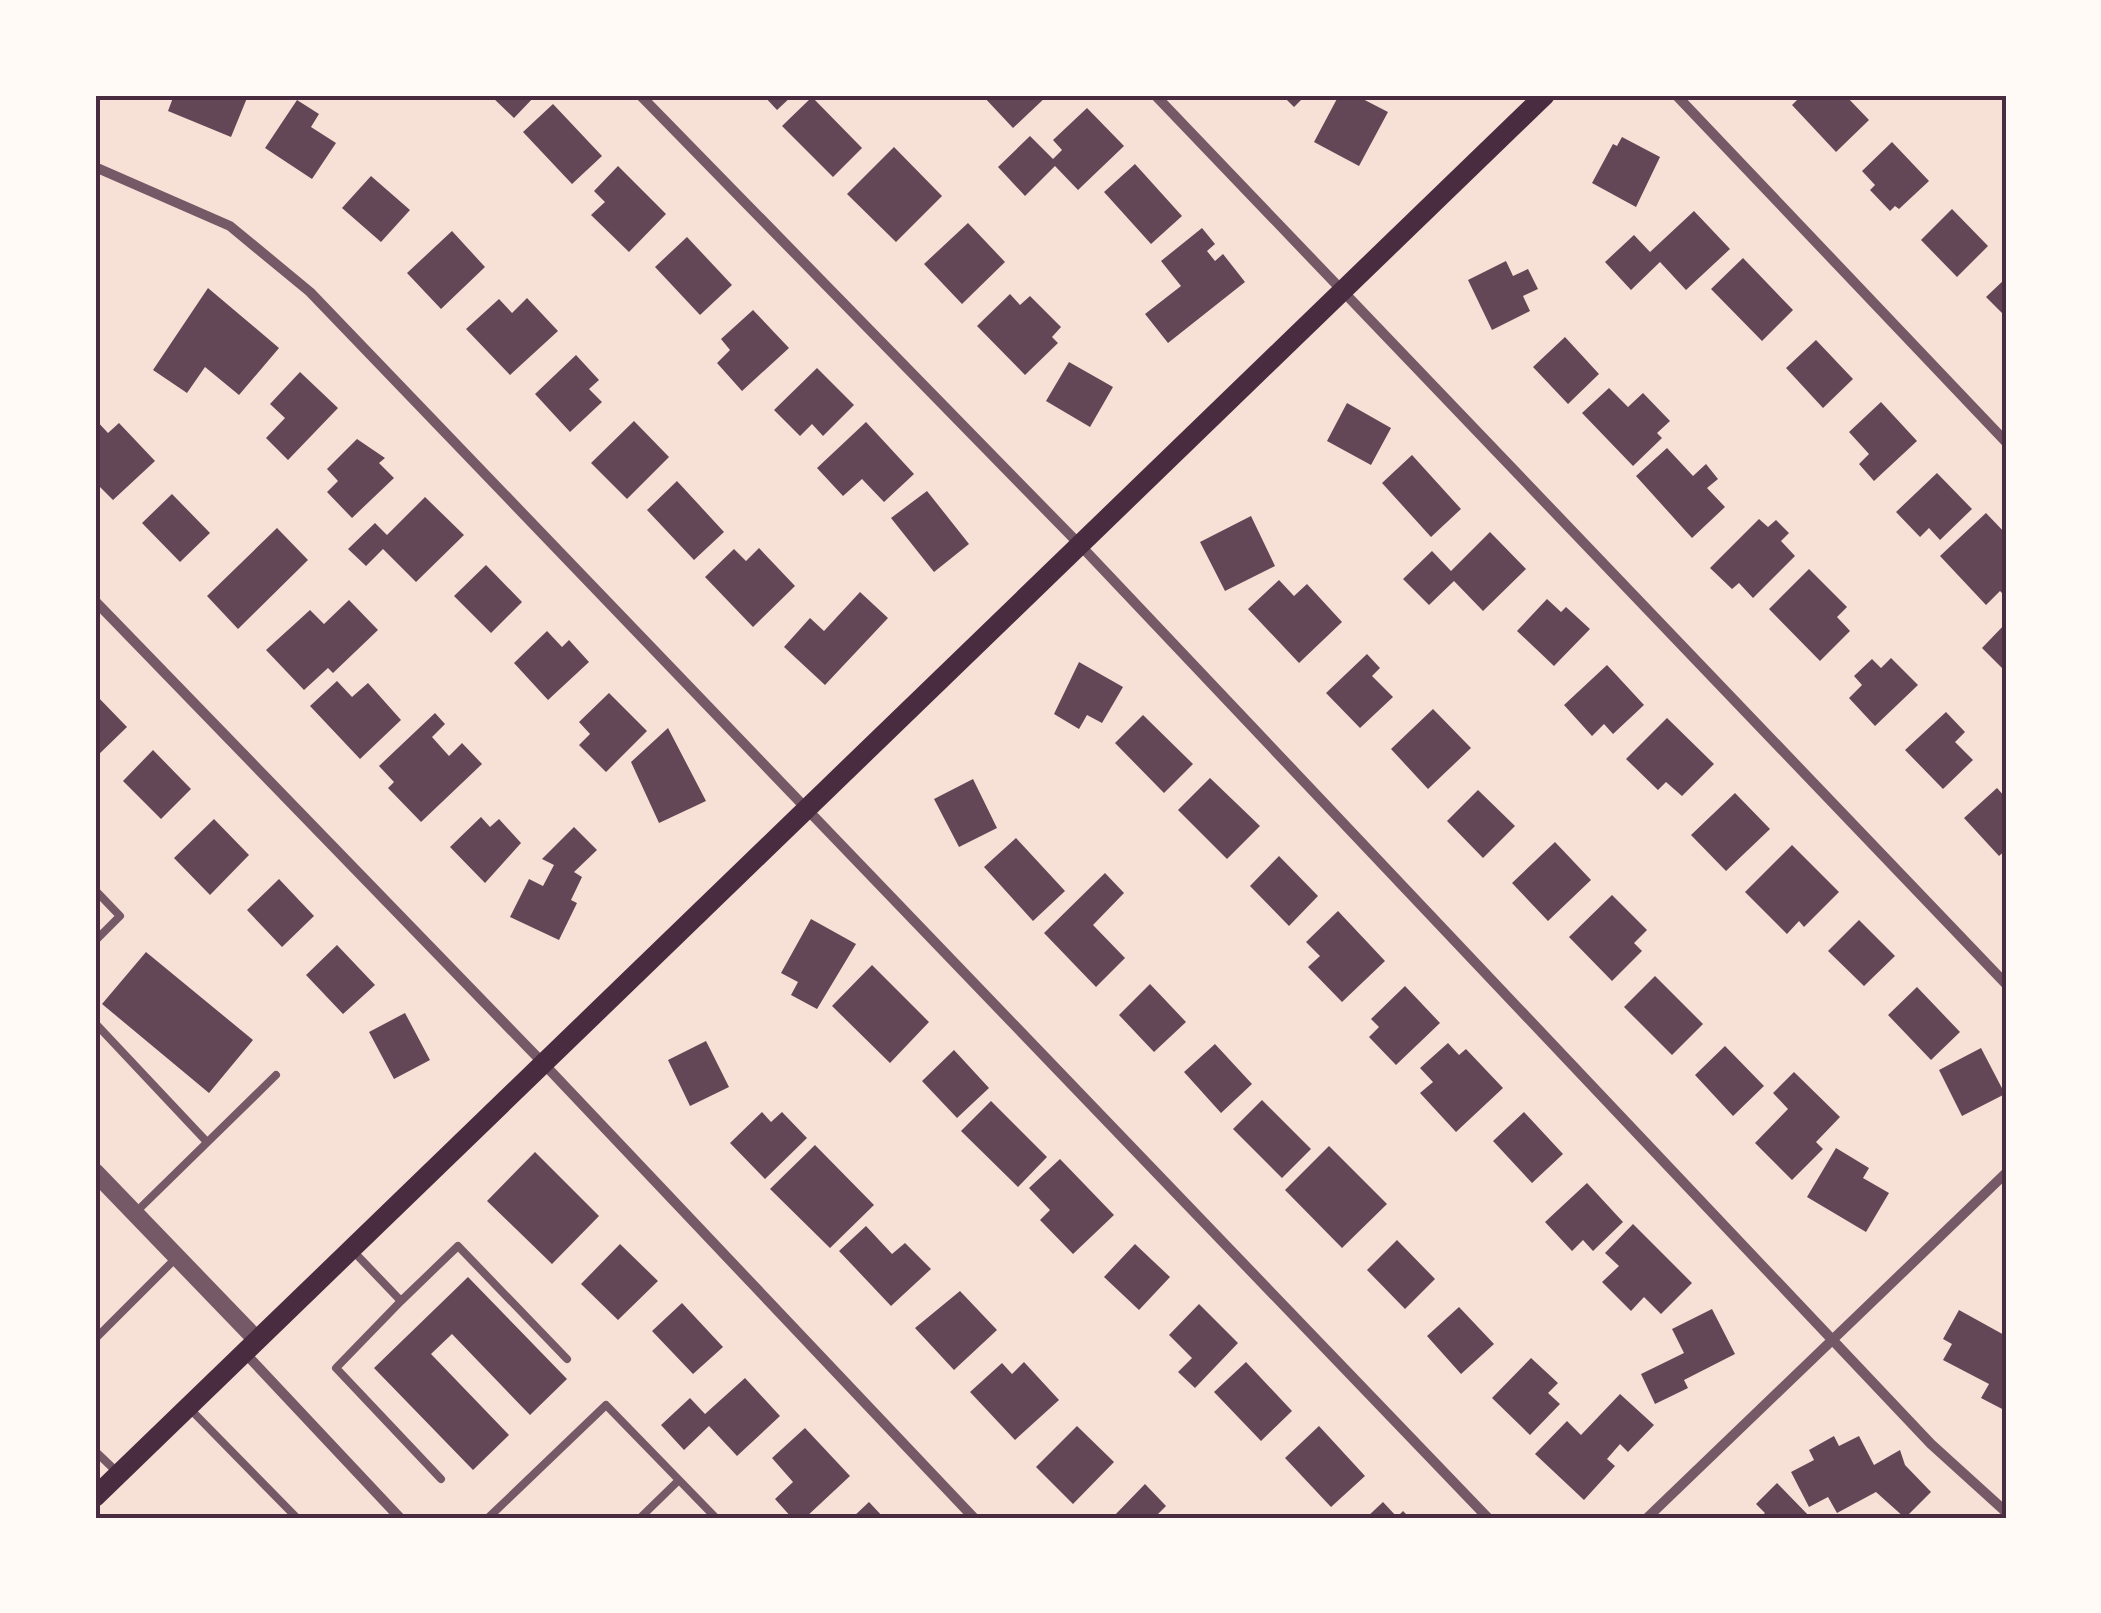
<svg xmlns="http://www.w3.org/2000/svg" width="2101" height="1613" viewBox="0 0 2101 1613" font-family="'Exo 2',sans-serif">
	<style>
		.building { fill: #644757 }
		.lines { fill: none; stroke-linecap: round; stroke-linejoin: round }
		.service { stroke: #755966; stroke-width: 8 }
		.minor { stroke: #755966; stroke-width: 10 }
		.tertiary { stroke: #755966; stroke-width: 18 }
		.secondary { stroke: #4a2c40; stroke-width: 20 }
		.neatline { fill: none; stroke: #4a2c40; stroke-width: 4 }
	</style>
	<rect width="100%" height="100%" fill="#f7e1d7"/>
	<!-- building -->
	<path class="building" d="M174 95H240L247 98 231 137 168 111Z
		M490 95H536L514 118Z
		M763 95H793L777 110Z
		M982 95H1048L1013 128Z
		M1282 95H1306L1294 107Z
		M1339 95H1355L1388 112 1359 166 1314 142Z
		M1802 95H1845L1869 120 1836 152 1792 105Z
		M812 97 862 148 833 177 782 126Z
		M297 100 319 114 311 127 336 143 312 179 265 148Z
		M553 104 602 156 572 184 523 132Z
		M1087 108 1124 146 1078 190 1055 166 1025 196 998 167 1030 136 1053 159 1062 150 1053 140Z
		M1622 137 1660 157 1636 207 1592 183 1613 144 1617 146Z
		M1892 142 1929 181 1899 209 1895 206 1890 211 1870 190 1875 185 1862 171Z
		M894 147 942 196 896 242 847 194Z
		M1135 164 1182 216 1151 244 1104 192Z
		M618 166 666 214 629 252 591 215 605 202 594 191Z
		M371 176 410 210 381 242 342 208Z
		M1952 209 1988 246 1957 277 1921 240Z
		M1694 211 1730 249 1686 290 1660 262 1631 290 1605 262 1634 235 1650 252Z
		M968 223 1005 262 962 304 924 264Z
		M1202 228 1215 244 1207 251 1215 261 1223 254 1245 282 1168 343 1145 314 1181 286 1161 261Z
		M452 231 485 267 441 309 407 273Z
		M687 237 732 285 700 315 655 267Z
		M1743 258 1793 310 1762 341 1711 289Z
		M1506 261 1513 276 1528 269 1538 289 1523 296 1530 311 1492 330 1468 280Z
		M2006 278V317L1986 297Z
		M208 288 279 348 239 395 205 367 187 393 153 370Z
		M1010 294 1020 305 1030 296 1061 327 1052 337 1058 343 1025 375 977 326Z
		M527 298 558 331 510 375 466 329 499 299 512 313Z
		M753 310 789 348 742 391 717 363 730 350 721 339Z
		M1565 337 1599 374 1568 404 1533 367Z
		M1816 340 1853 379 1823 408 1786 368Z
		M576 355 599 380 589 389 602 402 570 432 535 394Z
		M1069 362 1113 387 1090 427 1046 401Z
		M817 368 854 405 823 436 812 424 800 436 774 410Z
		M300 372 338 408 288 460 266 438 285 418 270 404Z
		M1609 388 1628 407 1643 393 1670 421 1657 433 1662 438 1633 466 1582 413Z
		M1881 402 1917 441 1874 481 1859 464 1869 454 1849 432Z
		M1347 403 1391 428 1371 465 1327 441Z
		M95 419 108 433 119 423 155 461 113 500 95 482Z
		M634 421 669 457 627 499 591 463Z
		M866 422 914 474 884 502 862 479 843 496 817 468Z
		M357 439 385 458 379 463 394 478 352 518 327 492 338 481 327 469Z
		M1667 448 1693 476 1706 464 1718 479 1707 488 1725 507 1692 538 1636 476Z
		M1412 455 1461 509 1431 537 1382 483Z
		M1937 473 1972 509 1940 540 1929 528 1920 537 1896 512Z
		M677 481 724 532 694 560 647 510Z
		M927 491 969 544 934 572 891 518Z
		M172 494 210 533 180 562 142 523Z
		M425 497 464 535 416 582 383 549 366 566 348 549 375 523 387 535Z
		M1986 513 2006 534V597L2000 591 1986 605 1940 556Z
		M1251 516 1275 566 1225 591 1200 542Z
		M1759 519 1768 527 1776 520 1789 533 1781 541 1795 556 1753 598 1739 583 1732 589 1710 568Z
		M277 528 308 560 238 629 207 596Z
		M1490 532 1526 569 1483 611 1454 581 1429 605 1403 579 1432 551 1451 571Z
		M759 548 795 586 753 627 705 577 734 549 746 561Z
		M486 565 522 602 491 633 454 596Z
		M1809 569 1847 607 1837 617 1850 631 1820 661 1769 609Z
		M1279 580 1294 596 1307 584 1342 622 1299 663 1248 609Z
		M860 592 888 618 825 685 784 647 810 618 824 631Z
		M1547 599 1561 612 1566 607 1590 629 1554 666 1517 631Z
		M349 600 378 630 333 673 328 668 304 690 266 650 310 610 324 624Z
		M2006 623V672L1982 648Z
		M547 631 562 647 569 640 589 662 548 700 514 663Z
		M1367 654 1380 668 1372 676 1393 697 1360 728 1326 693Z
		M1891 658 1918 685 1875 726 1849 698 1862 685 1854 676 1872 659 1881 668Z
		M1079 662 1123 687 1102 723 1087 715 1079 729 1054 714Z
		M1607 665 1644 705 1613 734 1604 724 1592 736 1564 705Z
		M337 681 352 697 368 683 401 720 360 759 310 706Z
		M609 693 647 731 606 772 579 745 590 734 579 722Z
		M95 694 127 727 95 758Z
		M1433 709 1471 748 1428 789 1391 749Z
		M1946 712 1965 732 1955 742 1973 760 1943 789 1905 750Z
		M435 713 445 724 432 737 449 756 462 743 482 764 421 822 388 788 394 782 379 766Z
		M1143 715 1193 764 1164 793 1115 743Z
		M1667 718 1714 764 1682 796 1666 782 1658 790 1626 759Z
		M668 728 706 801 659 823 631 762Z
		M153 750 191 789 161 819 123 781Z
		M1210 778 1260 826 1227 859 1178 810Z
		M973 779 997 828 959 847 934 799Z
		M1997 788 2006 798V850L1999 856 1964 818Z
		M1478 790 1515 826 1483 858 1447 821Z
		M1735 793 1770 829 1726 871 1691 835Z
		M481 817 490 827 499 819 521 843 485 883 450 847Z
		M214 819 249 855 210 895 174 858Z
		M574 827 597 850 574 872 582 877 571 900 577 903 559 940 510 917 529 879 543 886 554 865 542 859Z
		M1016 838 1065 891 1033 921 984 867Z
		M1555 842 1591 880 1548 921 1512 883Z
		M1792 845 1839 892 1804 927 1799 921 1787 934 1745 892Z
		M1279 856 1318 896 1289 926 1250 886Z
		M1105 873 1124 893 1093 925 1125 958 1096 987 1044 933Z
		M279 879 314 916 282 947 247 910Z
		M1612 895 1647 930 1634 943 1642 951 1612 981 1569 937Z
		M1338 911 1385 961 1342 1002 1308 967 1320 956 1306 942Z
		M811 919 856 944 817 1009 791 995 798 982 781 973Z
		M1859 920 1895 956 1864 986 1828 951Z
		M337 945 375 985 343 1014 306 975Z
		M146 952 253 1040 209 1093 102 1004Z
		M872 965 929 1022 890 1063 832 1006Z
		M1655 976 1703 1024 1672 1055 1624 1007Z
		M1150 984 1186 1022 1154 1052 1119 1015Z
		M1405 986 1440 1023 1396 1065 1369 1037 1379 1027 1371 1019Z
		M1917 987 1960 1032 1931 1060 1888 1015Z
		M405 1013 430 1060 394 1079 369 1032Z
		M706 1041 729 1087 690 1106 668 1060Z
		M1448 1043 1459 1055 1466 1049 1503 1088 1456 1132 1420 1093 1433 1082 1420 1068Z
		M1215 1044 1252 1084 1221 1113 1184 1072Z
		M1725 1046 1764 1086 1733 1116 1695 1075Z
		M1981 1048 2005 1094 1962 1116 1939 1070Z
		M954 1050 989 1088 957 1118 922 1081Z
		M1794 1072 1840 1117 1816 1142 1823 1149 1792 1180 1755 1143 1788 1109 1773 1093Z
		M1262 1100 1311 1149 1282 1178 1233 1129Z
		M991 1101 1047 1157 1018 1187 961 1131Z
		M762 1112 771 1122 782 1112 807 1138 765 1179 730 1143Z
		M1524 1112 1563 1154 1532 1183 1493 1141Z
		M815 1145 874 1205 830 1248 770 1189Z
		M1329 1146 1387 1204 1342 1248 1285 1190Z
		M1836 1148 1869 1168 1863 1178 1889 1193 1866 1232 1807 1197Z
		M535 1152 599 1216 552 1264 487 1201Z
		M1060 1159 1114 1215 1073 1254 1040 1220 1050 1210 1029 1188Z
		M1587 1183 1623 1222 1593 1251 1583 1240 1572 1251 1545 1222Z
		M1633 1224 1692 1283 1661 1314 1644 1297 1631 1311 1602 1282 1619 1266 1605 1253Z
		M866 1226 892 1254 905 1243 931 1269 891 1306 839 1251Z
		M1397 1240 1435 1279 1405 1309 1367 1270Z
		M620 1244 658 1281 618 1320 581 1284Z
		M1135 1244 1170 1277 1139 1310 1104 1277Z
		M468 1277 567 1379 530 1415 452 1334 431 1354 509 1435 473 1470 374 1368Z
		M960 1291 997 1330 954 1370 915 1328Z
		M682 1303 723 1347 693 1374 652 1331Z
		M1199 1304 1238 1343 1195 1388 1178 1372 1192 1358 1169 1335Z
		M1459 1307 1494 1344 1461 1374 1427 1336Z
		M1712 1309 1735 1354 1684 1380 1688 1388 1655 1404 1641 1374 1684 1353 1672 1329Z
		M1959 1310 2006 1336V1411L1981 1398 1989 1384 1943 1360 1952 1344 1943 1339Z
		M1531 1358 1558 1383 1548 1393 1560 1404 1530 1435 1492 1398Z
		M1024 1362 1059 1400 1015 1440 970 1392 1002 1363 1012 1374Z
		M1246 1362 1292 1411 1261 1441 1214 1392Z
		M745 1378 780 1416 737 1456 709 1426 684 1450 661 1425 690 1398 705 1414Z
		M1620 1394 1654 1425 1628 1452 1620 1444 1607 1459 1615 1466 1584 1500 1535 1454 1567 1421 1581 1435Z
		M1077 1426 1114 1462 1073 1504 1036 1467Z
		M1319 1426 1365 1476 1331 1507 1285 1458Z
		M805 1428 850 1476 805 1518H792L775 1499 793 1482 772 1458Z
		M1834 1436 1839 1446 1859 1436 1874 1465 1900 1450 1905 1465 1931 1492 1905 1518 1876 1492 1837 1513 1828 1497 1809 1507 1791 1472 1814 1460 1809 1450Z
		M1777 1483 1811 1518H1759L1765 1513 1756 1504Z
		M1145 1484 1166 1506 1154 1518H1112Z
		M869 1502 884 1518H852Z
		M1383 1502 1397 1517 1403 1511 1410 1518H1366Z"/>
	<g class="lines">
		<!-- service -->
		<path class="service" d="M95 890 120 916 95 941
			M95 1023 207 1142
			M135 1213 276 1075
			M354 1252 401 1301 458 1246 567 1359
			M401 1301 336 1368 441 1479
			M95 1339 177 1257
			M191 1410 297 1518
			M95 1451 117 1472
			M488 1518 606 1405 716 1518
			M640 1518 679 1480"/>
		<!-- minor -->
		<path class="minor" d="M640 95 1080 545 1931 1444 2006 1512
			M1155 95 2006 984
			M1676 95 2006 442
			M95 167 230 226 310 292 1488 1518
			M95 601 543 1063 974 1518
			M245 1353 400 1518
			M1647 1518 2006 1173"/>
		<!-- tertiary -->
		<path class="tertiary" d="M95 1172 257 1340"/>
		<!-- secondary -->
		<path class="secondary" d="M95 1497 1545 95"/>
	</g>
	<!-- border -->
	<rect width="2101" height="1613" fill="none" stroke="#fffaf5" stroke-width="195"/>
	<rect x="98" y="98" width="1906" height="1418" class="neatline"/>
</svg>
